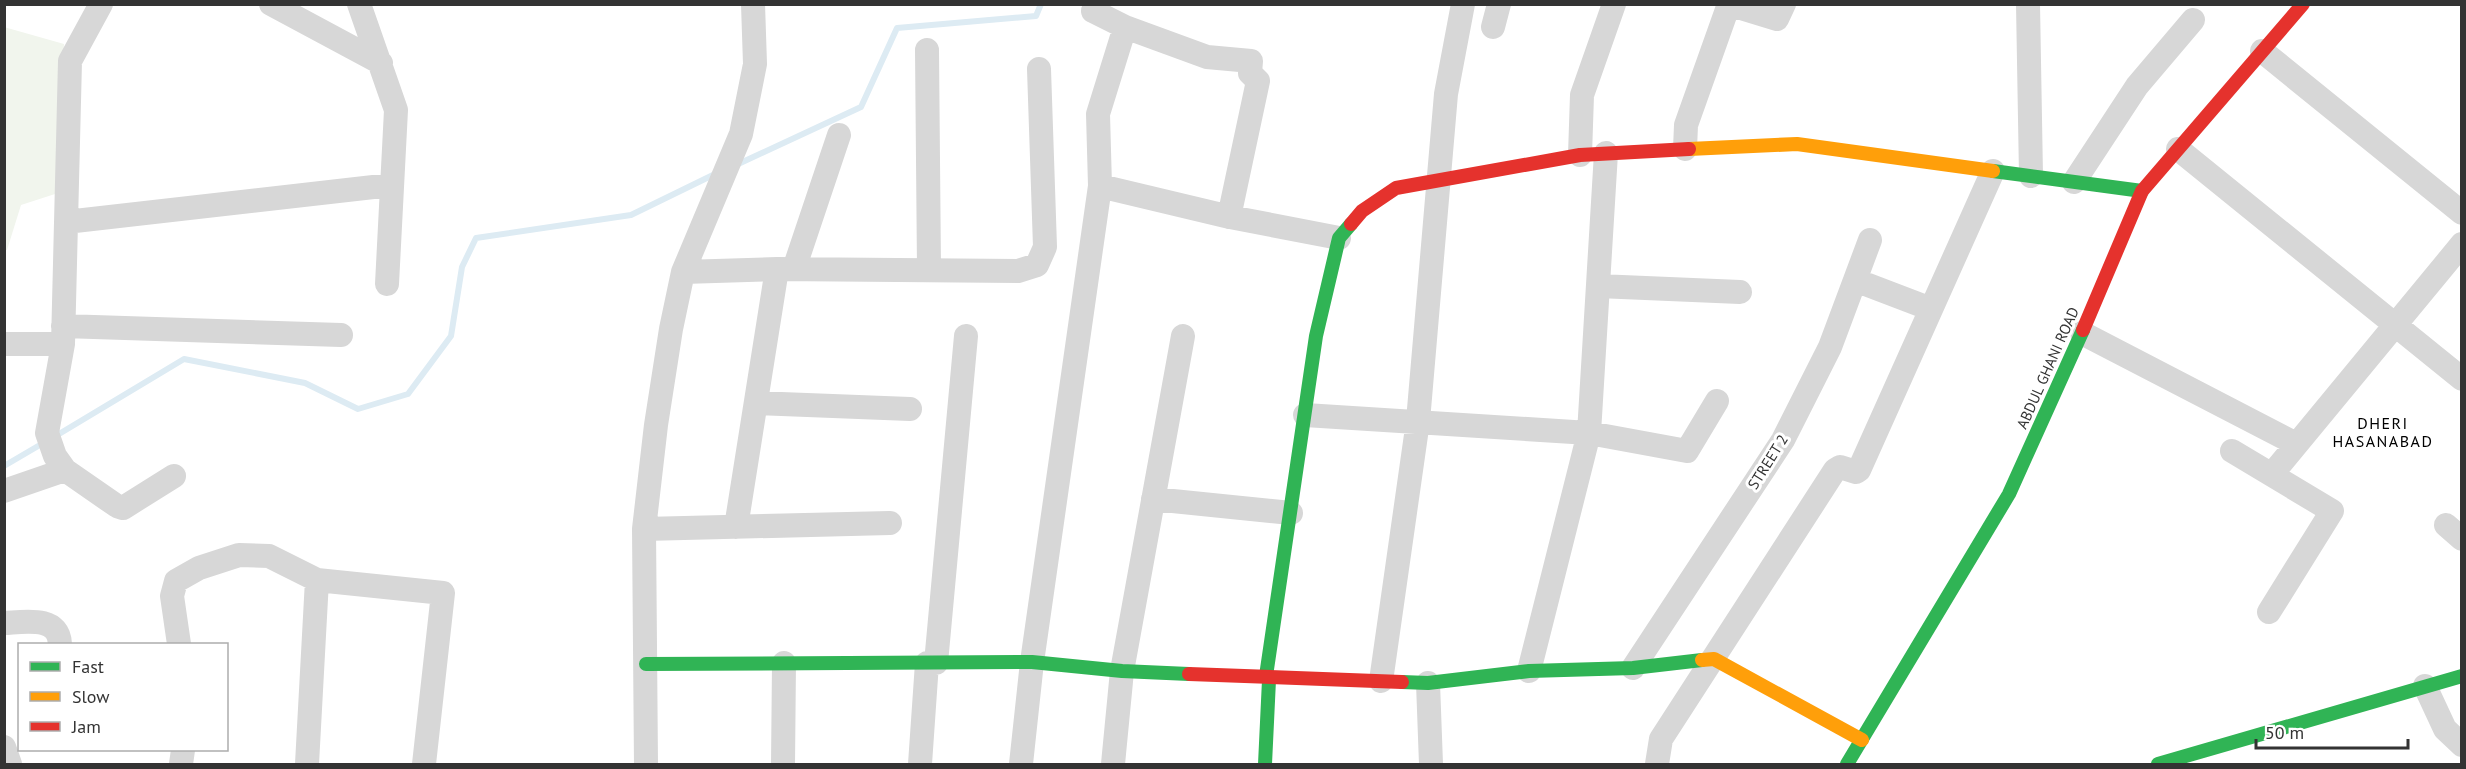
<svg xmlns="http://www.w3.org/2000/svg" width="2466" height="769" viewBox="0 0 2466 769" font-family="'PT Sans',sans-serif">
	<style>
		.green { fill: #f1f5ed }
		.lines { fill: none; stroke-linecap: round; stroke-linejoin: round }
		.stream { stroke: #ddebf3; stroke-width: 6 }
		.street { stroke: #d7d7d7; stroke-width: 24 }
		.fast { stroke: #30b455; stroke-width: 14 }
		.slow { stroke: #ff9f0a; stroke-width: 14 }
		.jam { stroke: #e5322d; stroke-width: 14 }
		.labels { text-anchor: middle; stroke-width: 6; stroke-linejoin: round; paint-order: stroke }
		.street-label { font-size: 15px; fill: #333; stroke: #fff }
		.neighbourhood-label { font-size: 16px; letter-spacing: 1.5px; fill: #000; stroke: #fff }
	</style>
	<rect width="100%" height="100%" fill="#fff"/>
	<!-- green -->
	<path class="green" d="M4 27 64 44 55 194 21 205 7 250H5Z"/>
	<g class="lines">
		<!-- stream -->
		<path class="stream" d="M736 165 861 107 897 28 1036 16 1041 4
			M54 437 184 359 305 383 358 409 408 394 451 336 462 267 476 238 631 215 713 175
			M4 466 45 442"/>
		<!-- street -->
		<path class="street" d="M101 4 70 61 63 344 47 433 55 456 65 470 117 506 123 508 174 476
			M271 4 381 63
			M359 4 396 110 387 284
			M1097 4 1093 11 1125 27 1207 57 1251 61 1250 73 1258 81 1229 217
			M1728 4 1777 19 1784 4
			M2028 4 2031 176
			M1493 27 1499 4
			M927 50 929 269
			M2262 51 2462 213
			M1685 149 1686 125 1729 4
			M2178 149 2462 379
			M1580 155 1582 95 1614 4
			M2074 182 2137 86 2193 20
			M1100 186 1230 217 1339 238
			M66 222 391 185
			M794 269 839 135
			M683 272 777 269 1018 271 1037 265 1045 247 1039 69
			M1855 280 1931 309
			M1598 286 1740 292
			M63 326 341 335
			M2082 333 2296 444
			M4 344H63
			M756 403 910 409
			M1305 415 1589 433 1687 451 1717 401
			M2232 451 2332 511 2269 612
			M2273 473 2462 244
			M4 491 65 470
			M1153 499 1291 513
			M2446 525 2462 539
			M736 527 777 269
			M644 529 890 523
			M4 623C24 622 59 615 60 644
			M179 644 172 596 176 581 199 568 239 555 269 556 317 580 443 593 424 764
			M936 663 966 336
			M1633 668 1783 440 1830 347 1870 240
			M1529 671 1589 433 1606 153
			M1381 681 1418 421 1446 94 1463 4
			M1428 683 1431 764
			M2425 686 2445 729 2462 745
			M4 747 10 764
			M181 764 183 750
			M307 764 317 580
			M646 764 644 529 656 425 671 329 683 272 741 134 755 64 753 4
			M783 764 784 663
			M920 764 927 663
			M1021 764 1032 662 1100 186 1098 114 1125 27
			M1113 764 1122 671 1183 336
			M1657 764 1661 739 1835 470 1840 467 1856 472 1859 470 1993 171"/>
		<!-- fast -->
		<path class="fast" d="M1993 171 2142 191
			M646 664 1032 662 1122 671 1189 674
			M1402 682 1428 683 1529 671 1633 668 1702 660
			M1265 764 1269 680 1266 676 1316 336 1339 238 1351 224
			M1847 764 2009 494 2083 330
			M2158 764 2462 676"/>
		<!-- slow -->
		<path class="slow" d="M1689 149 1797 144 1993 171
			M1702 660 1714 659 1862 740"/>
		<!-- jam -->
		<path class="jam" d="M1351 224 1362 211 1396 188 1580 155 1689 149
			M2083 330 2142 191 2303 4
			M1189 674 1402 682"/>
	</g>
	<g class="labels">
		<!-- street labels -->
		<g class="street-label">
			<text transform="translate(2048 368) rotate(-66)" y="5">ABDUL GHANI ROAD</text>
			<text transform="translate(1768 462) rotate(-58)" y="5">STREET 2</text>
		</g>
		<!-- neighbourhood labels -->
		<g class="neighbourhood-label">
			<text x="2383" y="429">DHERI<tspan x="2383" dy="18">HASANABAD</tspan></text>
		</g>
	</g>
	<!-- border -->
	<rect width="2466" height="769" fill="none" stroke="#333333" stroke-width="12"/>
	<!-- legend -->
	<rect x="18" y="643" width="210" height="108" fill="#ffffff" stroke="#adadad" stroke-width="1.5"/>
	<rect x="30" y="662" width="30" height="9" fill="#30b455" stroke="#adadad" stroke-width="1.5"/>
	<text x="72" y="673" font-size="18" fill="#333333">Fast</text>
	<rect x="30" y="692" width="30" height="9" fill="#ff9f0a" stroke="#adadad" stroke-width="1.5"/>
	<text x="72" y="703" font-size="18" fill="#333333">Slow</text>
	<rect x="30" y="722" width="30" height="9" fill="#e5322d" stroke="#adadad" stroke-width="1.5"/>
	<text x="72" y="733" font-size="18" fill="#333333">Jam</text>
	<!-- scale -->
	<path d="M2256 739v9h152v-9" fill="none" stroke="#333333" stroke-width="3"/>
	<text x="2265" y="739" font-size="18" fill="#333333" stroke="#ffffff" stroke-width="4.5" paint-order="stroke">50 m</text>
</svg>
